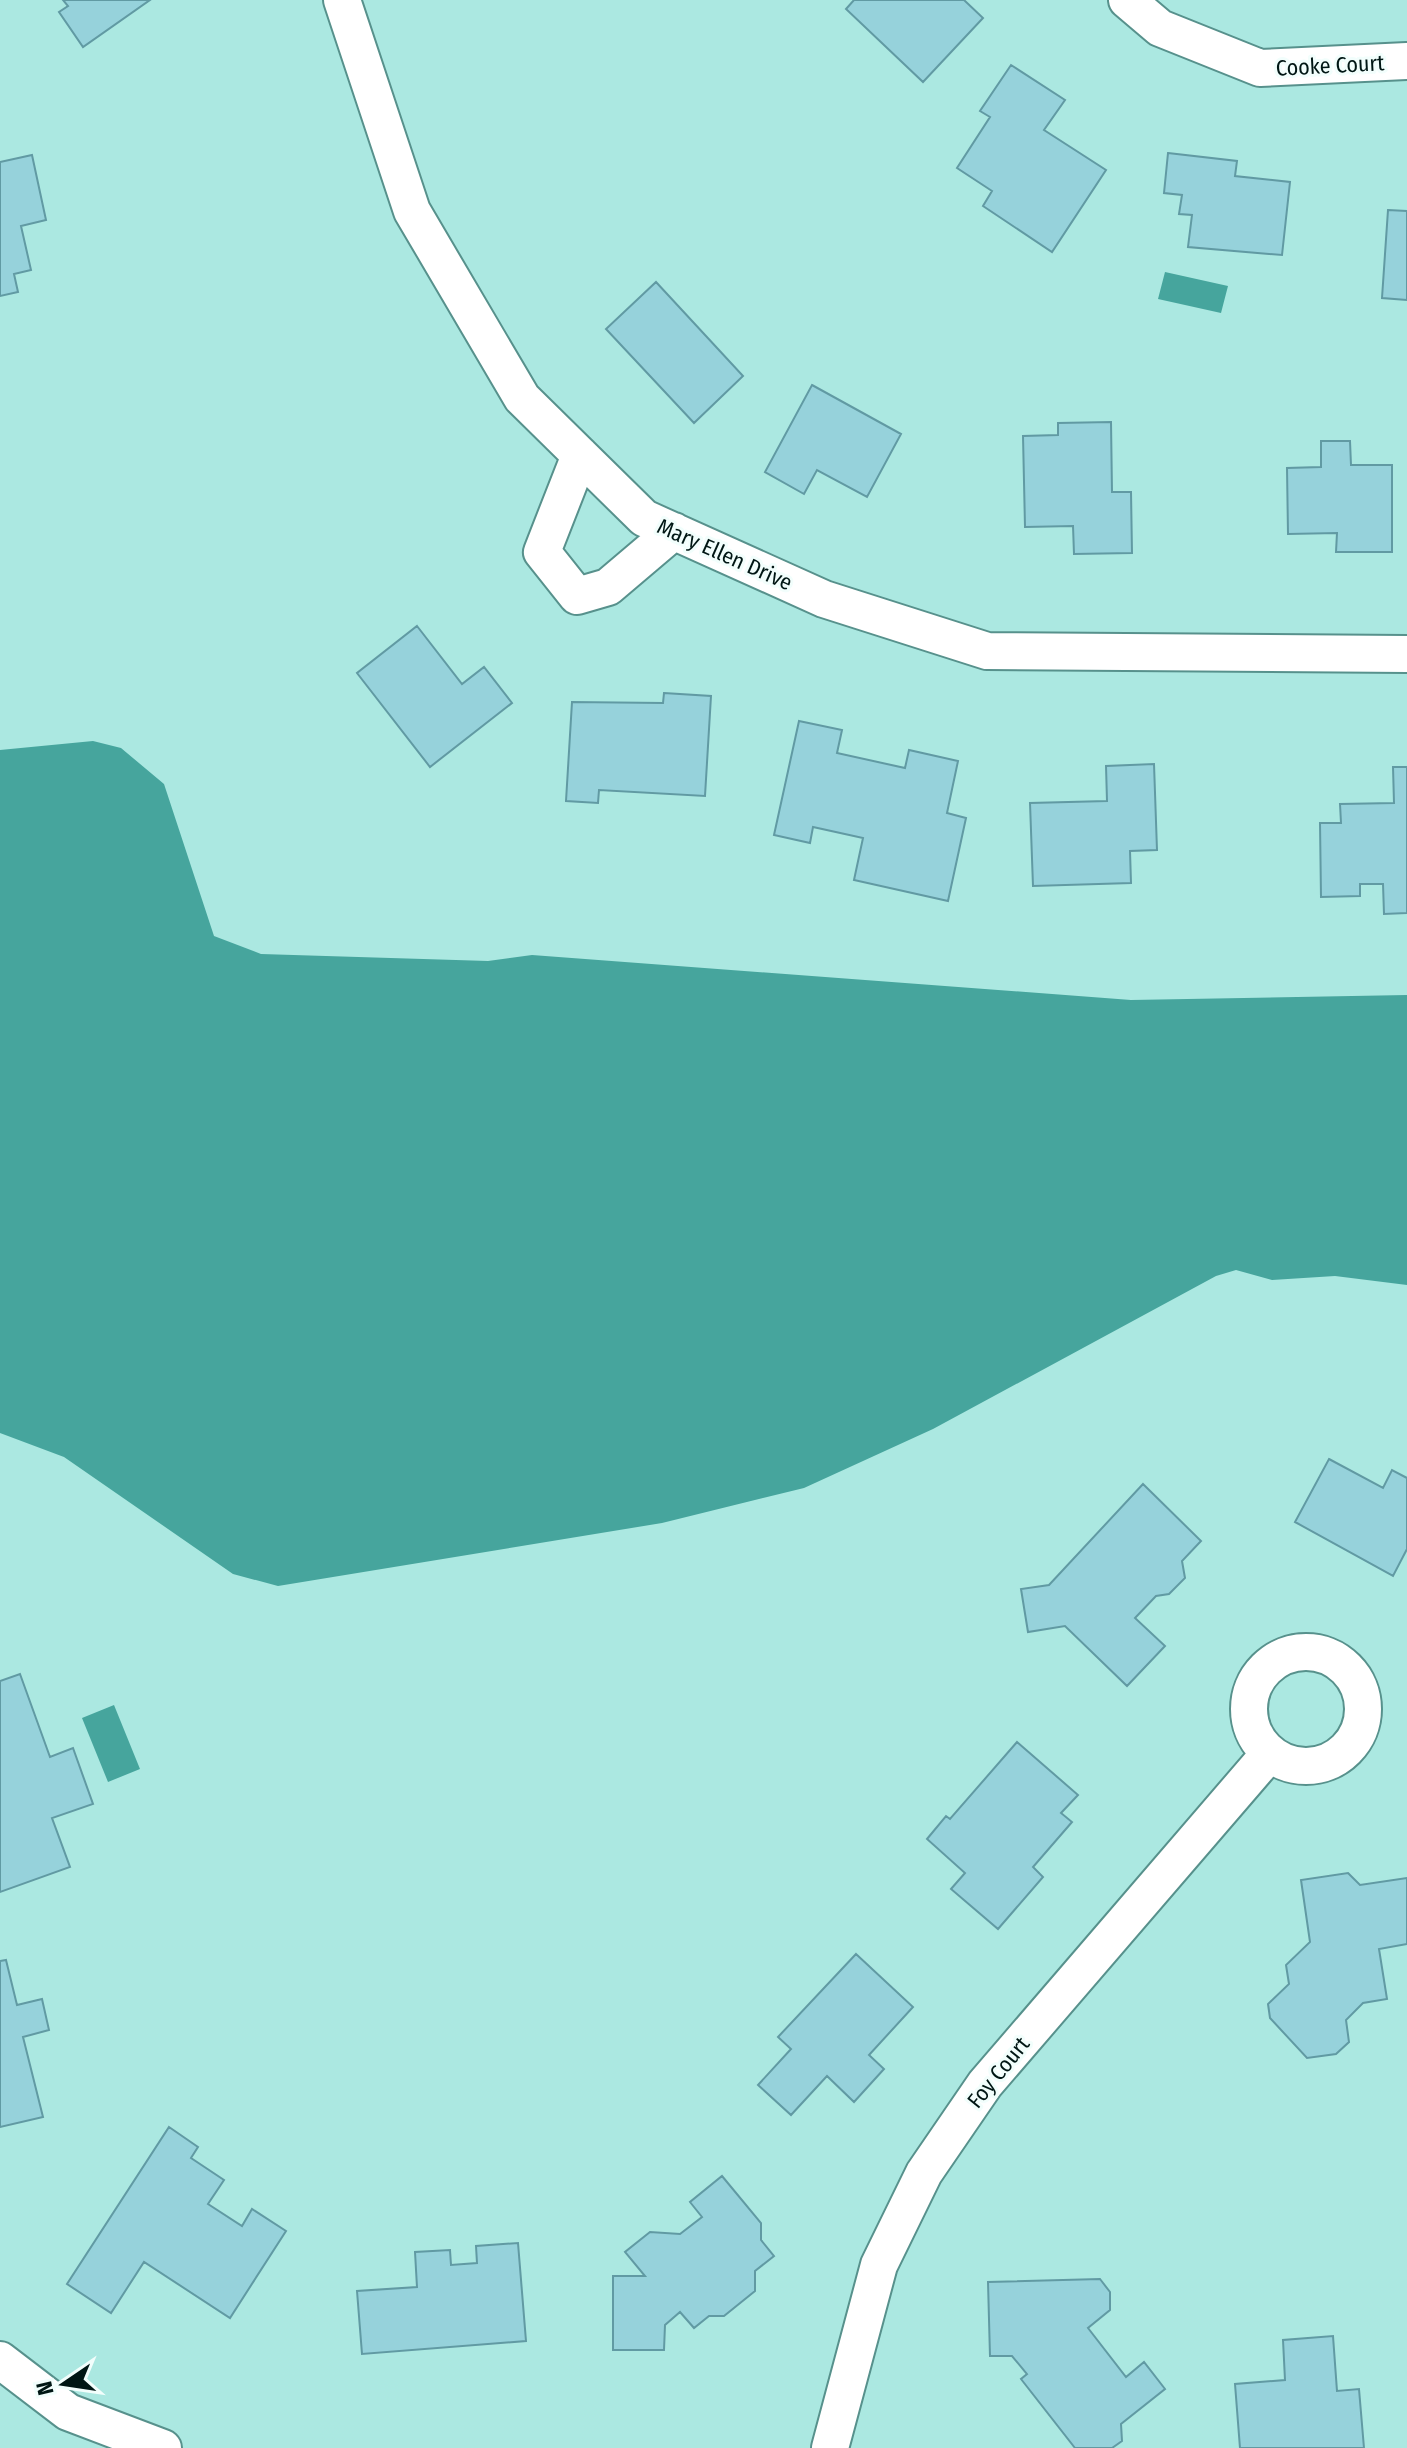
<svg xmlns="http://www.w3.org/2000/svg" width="1407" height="2448" viewBox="0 0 1407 2448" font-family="'Fira Sans Condensed',sans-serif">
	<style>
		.water { fill: #46a59d }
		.building { fill: #96d2db; stroke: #619aa3; stroke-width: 2 }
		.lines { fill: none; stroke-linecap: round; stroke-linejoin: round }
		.minor-casing { stroke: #57918c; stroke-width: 40 }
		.minor { stroke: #fff; stroke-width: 36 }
		.labels { text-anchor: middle; stroke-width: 6; stroke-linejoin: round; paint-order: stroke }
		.street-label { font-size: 22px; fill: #001614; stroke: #f2fefc }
	</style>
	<rect width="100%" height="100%" fill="#abe8e1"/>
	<!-- water -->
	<path class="water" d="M1165 272 1228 286 1221 313 1158 299Z
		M93 741 121 748 164 784 214 936 261 954 488 961 532 955 1131 1000 1407 995V1285L1335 1276 1272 1280 1236 1270 1216 1276 933 1429 804 1488 662 1523 278 1586 233 1574 64 1457 0 1433V750Z
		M114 1705 140 1769 108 1782 82 1718Z"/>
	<!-- building -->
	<path class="building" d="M63 0H150L83 47 59 12 68 6Z
		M854 0H964L983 18 923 82 846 9Z
		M1011 65 1065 100 1044 130 1106 170 1052 252 983 206 992 191 957 168 990 117 980 111Z
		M1168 153 1237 161 1235 176 1290 182 1282 255 1188 247 1192 215 1179 214 1182 195 1164 193Z
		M32 155 46 220 21 226 31 270 14 274 18 292 0 296V162Z
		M1388 210 1407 211V300L1382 298Z
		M656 282 743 376 694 423 606 329Z
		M812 385 901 434 867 497 817 470 804 494 765 472Z
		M1111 422 1112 492H1131L1132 553 1074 554 1073 526 1025 527 1023 436 1058 435V423Z
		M1321 441H1350L1351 465H1392V552H1336L1337 533 1288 534 1287 468 1321 467Z
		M417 626 462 684 484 667 512 703 430 767 357 673Z
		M664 693 711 696 705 796 599 790 598 803 566 801 572 702 663 703Z
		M799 721 842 730 837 753 905 768 909 750 958 761 947 813 966 818 948 901 854 880 863 838 813 827 810 843 774 835Z
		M1154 764 1157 850 1130 851 1131 883 1033 886 1030 803 1107 801 1106 766Z
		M1393 767H1407V913L1384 914 1383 884H1360V896L1321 897 1320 823H1341L1340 804 1394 803Z
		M1329 1459 1383 1488 1392 1470 1407 1478V1549L1393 1576 1295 1522Z
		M1143 1484 1201 1541 1182 1561 1185 1578 1169 1594 1156 1596 1135 1618 1165 1646 1127 1686 1065 1626 1028 1632 1021 1589 1049 1585Z
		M20 1674 50 1757 73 1748 93 1804 52 1818 70 1867 0 1892V1681Z
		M1017 1742 1078 1795 1061 1813 1072 1822 1033 1867 1043 1877 998 1929 951 1889 965 1873 927 1839 946 1816 950 1819Z
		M1348 1873 1360 1885 1407 1878V1944L1379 1949 1387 1999 1363 2003 1346 2020 1349 2042 1336 2054 1307 2058 1270 2018 1268 2004 1289 1984 1286 1965 1310 1942 1301 1880Z
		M856 1954 913 2007 869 2055 884 2069 854 2102 827 2076 791 2115 758 2085 791 2049 778 2037Z
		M6 1960 17 2005 42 1999 49 2030 23 2037 43 2117 0 2127V1961Z
		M169 2127 198 2147 191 2158 224 2180 208 2204 242 2226 252 2209 286 2231 230 2318 144 2262 111 2313 67 2284Z
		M722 2176 761 2223V2240L774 2256 755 2271V2291L724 2316H709L694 2328 680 2312 665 2325 664 2350H613V2276H645L625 2252 650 2232 680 2234 702 2217 690 2202Z
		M518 2243 526 2341 362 2354 357 2291 417 2287 415 2252 450 2250 451 2265 477 2263 476 2246Z
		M1100 2279 1110 2292V2310L1088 2328 1126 2377 1144 2362 1165 2389 1121 2424 1122 2441 1112 2448H1075L1021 2379 1027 2374 1012 2356H990L988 2282Z
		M1333 2336 1337 2391 1359 2389 1364 2448H1240L1235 2384 1285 2380 1283 2340Z"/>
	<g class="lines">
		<defs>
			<path id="minor" d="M342 0 412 211 522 398 644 518 824 599 987 651 1407 654
				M1127 0 1160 28 1260 68 1407 61
				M580 455 542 552 577 596 608 587 674 531
				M1249 1709a57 57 0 1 1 114 0a57 57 0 1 1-114 0Z
				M0 2360 68 2412 163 2448
				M830 2448 879 2265 924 2173 985 2084 1269 1754"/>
		</defs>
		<!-- minor casing -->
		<use href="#minor" class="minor-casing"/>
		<!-- minor -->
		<use href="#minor" class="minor"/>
	</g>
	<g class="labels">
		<!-- street labels -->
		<g class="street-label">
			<text transform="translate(1330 65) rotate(-3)" y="8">Cooke Court</text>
			<text transform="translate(725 554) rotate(24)" y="8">Mary Ellen Drive</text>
			<text transform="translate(998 2072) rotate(-51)" y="8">Foy Court</text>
		</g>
	</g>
	<!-- north arrow -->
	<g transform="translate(64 2384) rotate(257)" stroke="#f2fefc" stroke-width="6" paint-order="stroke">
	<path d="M0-6L14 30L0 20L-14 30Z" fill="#001614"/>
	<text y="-12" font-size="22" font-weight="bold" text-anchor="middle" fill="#001614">N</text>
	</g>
</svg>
